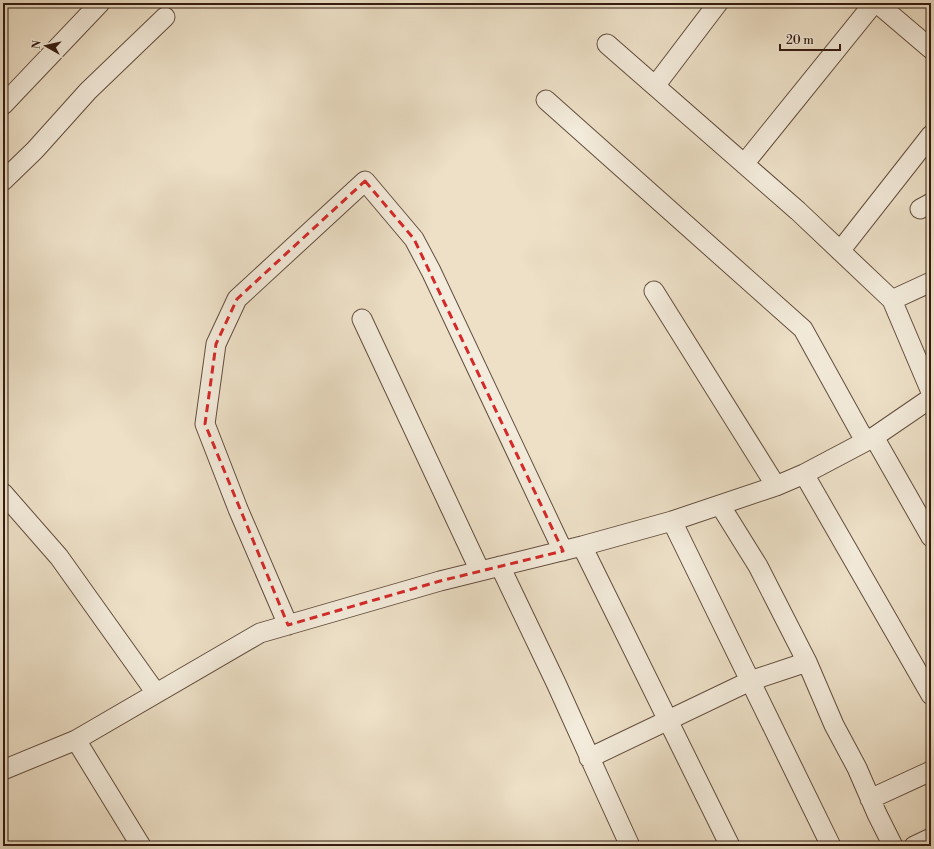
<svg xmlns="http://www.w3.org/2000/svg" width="934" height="849" viewBox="0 0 934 849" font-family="'Libre Bodoni',serif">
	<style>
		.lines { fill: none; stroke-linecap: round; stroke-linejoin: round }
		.street-casing { stroke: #634d3e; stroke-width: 21 }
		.street { stroke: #f3ebdb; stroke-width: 19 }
		.marked { fill: none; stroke: #d62828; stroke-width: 3; stroke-dasharray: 8 5; stroke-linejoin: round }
	</style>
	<rect width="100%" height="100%" fill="#ede0c7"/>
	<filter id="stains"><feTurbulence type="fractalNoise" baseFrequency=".005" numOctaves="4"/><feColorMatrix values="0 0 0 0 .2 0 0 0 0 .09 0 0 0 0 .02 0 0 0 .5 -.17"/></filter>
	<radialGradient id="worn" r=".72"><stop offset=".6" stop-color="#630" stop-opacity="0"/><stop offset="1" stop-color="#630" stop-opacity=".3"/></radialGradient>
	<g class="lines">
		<defs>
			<path id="street" d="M877 3 931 49
				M607 44 798 211 892 300 931 392
				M655 86 718 3
				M546 100 803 329 865 441
				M3 105 100 3
				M744 164 874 3
				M3 181 35 150 88 91 165 17
				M920 209 931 203
				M840 251 931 135
				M654 291 776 486
				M892 300 931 282
				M362 319 480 571
				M874 437 931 537
				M804 474 931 695
				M3 493 59 557 156 693
				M720 505 758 566 807 662 834 725 857 768 877 814 893 846
				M672 521 831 846
				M582 546 730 846
				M500 566 556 683 604 789 630 846
				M288 625 238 509 205 424 216 344 237 299 365 181 414 239 431 271 563 551
				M76 740 141 846
				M589 758 750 681 807 662
				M3 770 76 740 260 633 440 581 582 546 672 521 776 486 804 474 874 437 931 398
				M870 799 931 771
				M914 846 931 838"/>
		</defs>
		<!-- street casing -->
		<use href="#street" class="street-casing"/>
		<!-- street -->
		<use href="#street" class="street"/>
	</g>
	<!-- marked area -->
	<path class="marked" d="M365 181 414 239 563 551 440 581 288 625 205 424 216 344 237 299Z"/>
	<!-- margin -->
	<rect width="934" height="849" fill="none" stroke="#ede0c7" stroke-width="16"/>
	<rect x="4" y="4" width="926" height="841" fill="none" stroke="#351c10" stroke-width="2"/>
	<rect x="8" y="8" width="918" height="833" fill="none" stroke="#351c10"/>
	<!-- north arrow -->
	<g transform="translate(46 46) rotate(278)" stroke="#f3ebdb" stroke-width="3" paint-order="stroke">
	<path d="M0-3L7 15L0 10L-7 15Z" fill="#351c10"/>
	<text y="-6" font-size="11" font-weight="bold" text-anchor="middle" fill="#351c10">N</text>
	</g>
	<!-- scale -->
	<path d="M780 44v6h60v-6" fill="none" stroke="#351c10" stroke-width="2"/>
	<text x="786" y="44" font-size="12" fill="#351c10" stroke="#f3ebdb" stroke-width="3" paint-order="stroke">20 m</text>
	<rect width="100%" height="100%" filter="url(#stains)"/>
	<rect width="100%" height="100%" fill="url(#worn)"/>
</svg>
